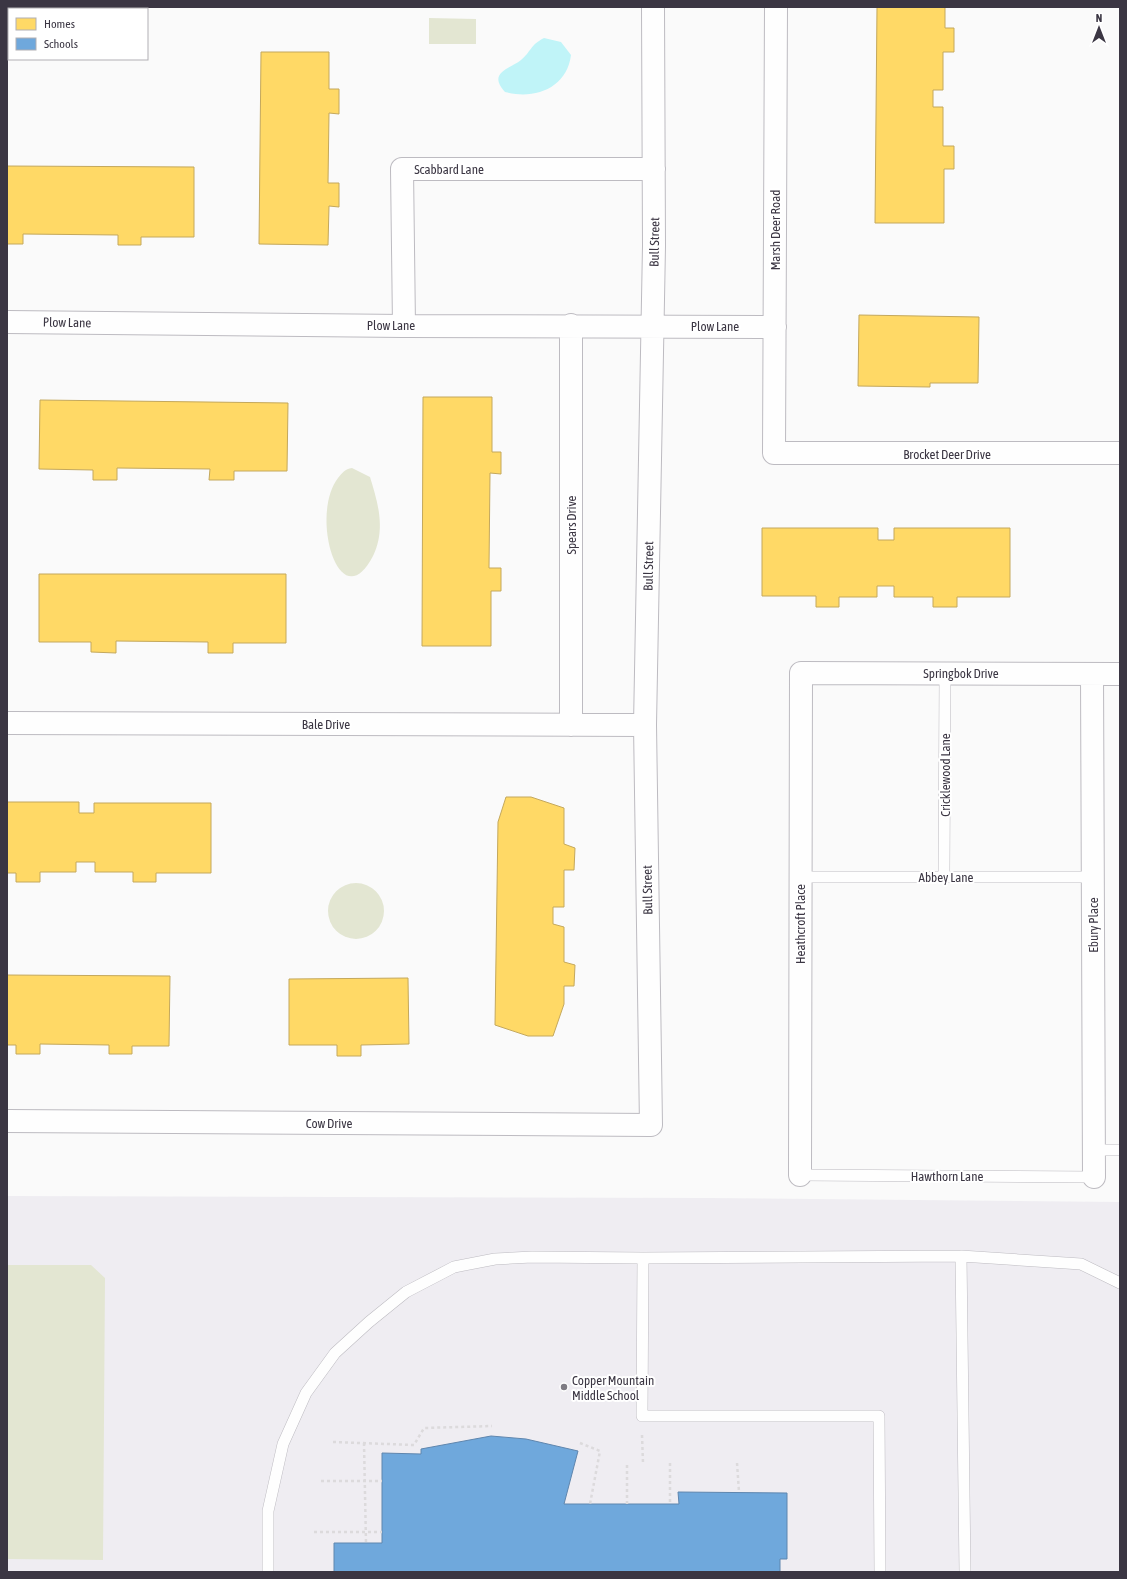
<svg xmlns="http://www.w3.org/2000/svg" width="1127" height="1579" viewBox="0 0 1127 1579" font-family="'Asap Condensed',sans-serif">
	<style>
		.built { fill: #efedf2 }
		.green { fill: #e3e6d2 }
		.water { fill: #c0f4f8 }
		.homes { fill: #ffd966; stroke: #c4a85c }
		.schools { fill: #6fa8dc; stroke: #5f86ae }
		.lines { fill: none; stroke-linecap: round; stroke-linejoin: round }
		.lane-casing { stroke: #bdbbc1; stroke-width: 12 }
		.street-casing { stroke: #bdbbc1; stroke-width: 24 }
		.path { stroke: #dcdadc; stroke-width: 2.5; stroke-dasharray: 3 3; stroke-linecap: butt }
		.lane { stroke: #fefefe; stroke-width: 11 }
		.street { stroke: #fefefe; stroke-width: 22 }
		.poi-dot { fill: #7e7b83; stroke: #fff; stroke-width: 1.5 }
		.labels { text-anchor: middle; stroke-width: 4; stroke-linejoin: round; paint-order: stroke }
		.street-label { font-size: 13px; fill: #3b3643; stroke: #fff }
		.poi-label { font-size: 13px; fill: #3b3643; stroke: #fff; text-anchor: start }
	</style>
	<rect width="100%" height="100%" fill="#fafafa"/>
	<!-- built -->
	<path class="built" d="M7 1196 708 1198 1120 1202V1572H7Z"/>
	<!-- green -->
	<path class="green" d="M429 18 476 19V44H429Z
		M352 468 370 477C378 503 386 529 373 556 340 620 309 516 338 478 342 473 345 469 352 468Z
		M328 911a28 28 0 1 1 56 0a28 28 0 1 1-56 0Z
		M7 1265H91L105 1278 103 1560 7 1559Z"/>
	<!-- water -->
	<path class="water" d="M544 38 561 42 571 55C567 88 535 100 505 92 487 72 510 69 521 60 531 52 530 45 544 38Z"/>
	<!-- homes -->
	<path class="homes" d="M877 7H945V28H954V52H943V90H933V107H943V146H954V169H944V223H875Z
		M261 52H329V89H339V114L329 113 328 183H339V207L329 206 328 245 259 244Z
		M7 166 194 167V237H141V245H118V235L23 234V244H7Z
		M859 315 979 317 978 383H930V387L858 386Z
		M423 397H492V452H501V474L490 473 489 568H501V591H491V646H422Z
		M40 400 288 403 287 471H234V480H209L210 469 117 468V480H93V470L39 469Z
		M762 528H878V540H894V528H1010V597H957V607H933V597H894V586H877V597H839V607H816V596H762Z
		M39 574H286V643H233V653H208V642L116 641V653L91 652V642H39Z
		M506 797H531L564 808V844L575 848 574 870H564V907H553V924L564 927V962L575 965 574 986H564V1004L553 1036H528L495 1025 498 822Z
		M7 802H79V813H94V803H211V873H156V882H133V872H95V862H76V872H40V882H16V873H7Z
		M7 975 170 976 169 1046H132V1054H109V1045L40 1044V1054H16V1045H7Z
		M408 978 409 1044 361 1045V1056H337V1045H289V979Z"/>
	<!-- schools -->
	<path class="schools" d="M491 1436 526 1439 578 1451 564 1504H679L678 1492 787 1493V1559H780V1572H334V1543H382V1453L421 1454V1449Z"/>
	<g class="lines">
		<defs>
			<path id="lane" d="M800 877H1093
				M944 877 945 673
				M1094 1150H1120
				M800 1175 1094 1177
				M268 1572V1511L283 1444 306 1393 335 1353 369 1322 406 1292 454 1267 495 1259 532 1257 643 1258
				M880 1572 879 1416H642L643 1258 961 1256
				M965 1572 961 1256 1081 1264 1120 1283"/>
			<path id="street" d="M776 7 774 453H1120
				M7 322 404 326 775 327
				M571 325V725
				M404 326 402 169H654
				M1092 674 1094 1177
				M7 723 645 725
				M7 1121 651 1125 645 725 654 246 653 7
				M800 1175 801 673 1120 674"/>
		</defs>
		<!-- lane casing -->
		<use href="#lane" class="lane-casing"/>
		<!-- street casing -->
		<use href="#street" class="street-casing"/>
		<!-- path -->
		<path class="path" d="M642 1435 643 1463
			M333 1442 414 1445 424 1428 492 1426
			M364 1443 366 1543
			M580 1443 600 1451 590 1504
			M670 1463V1504
			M737 1463 739 1492
			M321 1481H382
			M627 1504V1463
			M314 1532H382"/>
		<!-- lane -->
		<use href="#lane" class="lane"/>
		<!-- street -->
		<use href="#street" class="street"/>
	</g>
	<!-- markers -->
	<circle class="poi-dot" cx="564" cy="1387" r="4"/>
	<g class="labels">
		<!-- street labels -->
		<g class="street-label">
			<text x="449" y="174">Scabbard Lane</text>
			<text transform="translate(775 230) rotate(-90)" y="5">Marsh Deer Road</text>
			<text transform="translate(654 242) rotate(-89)" y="5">Bull Street</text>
			<text transform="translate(67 322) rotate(1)" y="5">Plow Lane</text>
			<text x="391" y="330">Plow Lane</text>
			<text x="715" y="331">Plow Lane</text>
			<text x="947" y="459">Brocket Deer Drive</text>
			<text transform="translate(571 525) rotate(-90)" y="5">Spears Drive</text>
			<text transform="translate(648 566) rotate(-89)" y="5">Bull Street</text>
			<text x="961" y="678">Springbok Drive</text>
			<text x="326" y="729">Bale Drive</text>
			<text transform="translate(945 775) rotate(-90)" y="5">Cricklewood Lane</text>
			<text x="946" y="882">Abbey Lane</text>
			<text transform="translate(647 890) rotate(-91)" y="5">Bull Street</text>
			<text transform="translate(800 924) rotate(-90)" y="5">Heathcroft Place</text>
			<text transform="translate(1093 925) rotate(-90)" y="5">Ebury Place</text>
			<text x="329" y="1128">Cow Drive</text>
			<text x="947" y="1181">Hawthorn Lane</text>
		</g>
		<!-- poi labels -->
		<g class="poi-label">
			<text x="572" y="1385">Copper Mountain<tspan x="572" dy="15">Middle School</tspan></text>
		</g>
	</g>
	<!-- border -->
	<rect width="1127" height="1579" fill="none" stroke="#3b3643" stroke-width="16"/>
	<!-- legend -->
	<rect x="8" y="8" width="140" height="52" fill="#ffffff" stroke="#b1afb4"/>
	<rect x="16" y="18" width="20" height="12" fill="#ffd966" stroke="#b1afb4"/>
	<text x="44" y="28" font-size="12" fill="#3b3643">Homes</text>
	<rect x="16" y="38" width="20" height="12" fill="#6fa8dc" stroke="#b1afb4"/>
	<text x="44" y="48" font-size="12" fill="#3b3643">Schools</text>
	<!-- north arrow -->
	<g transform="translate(1099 28)" stroke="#ffffff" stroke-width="3" paint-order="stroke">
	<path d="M0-3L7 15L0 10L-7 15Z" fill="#3b3643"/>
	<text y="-6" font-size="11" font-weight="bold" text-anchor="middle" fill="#3b3643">N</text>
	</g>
</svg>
